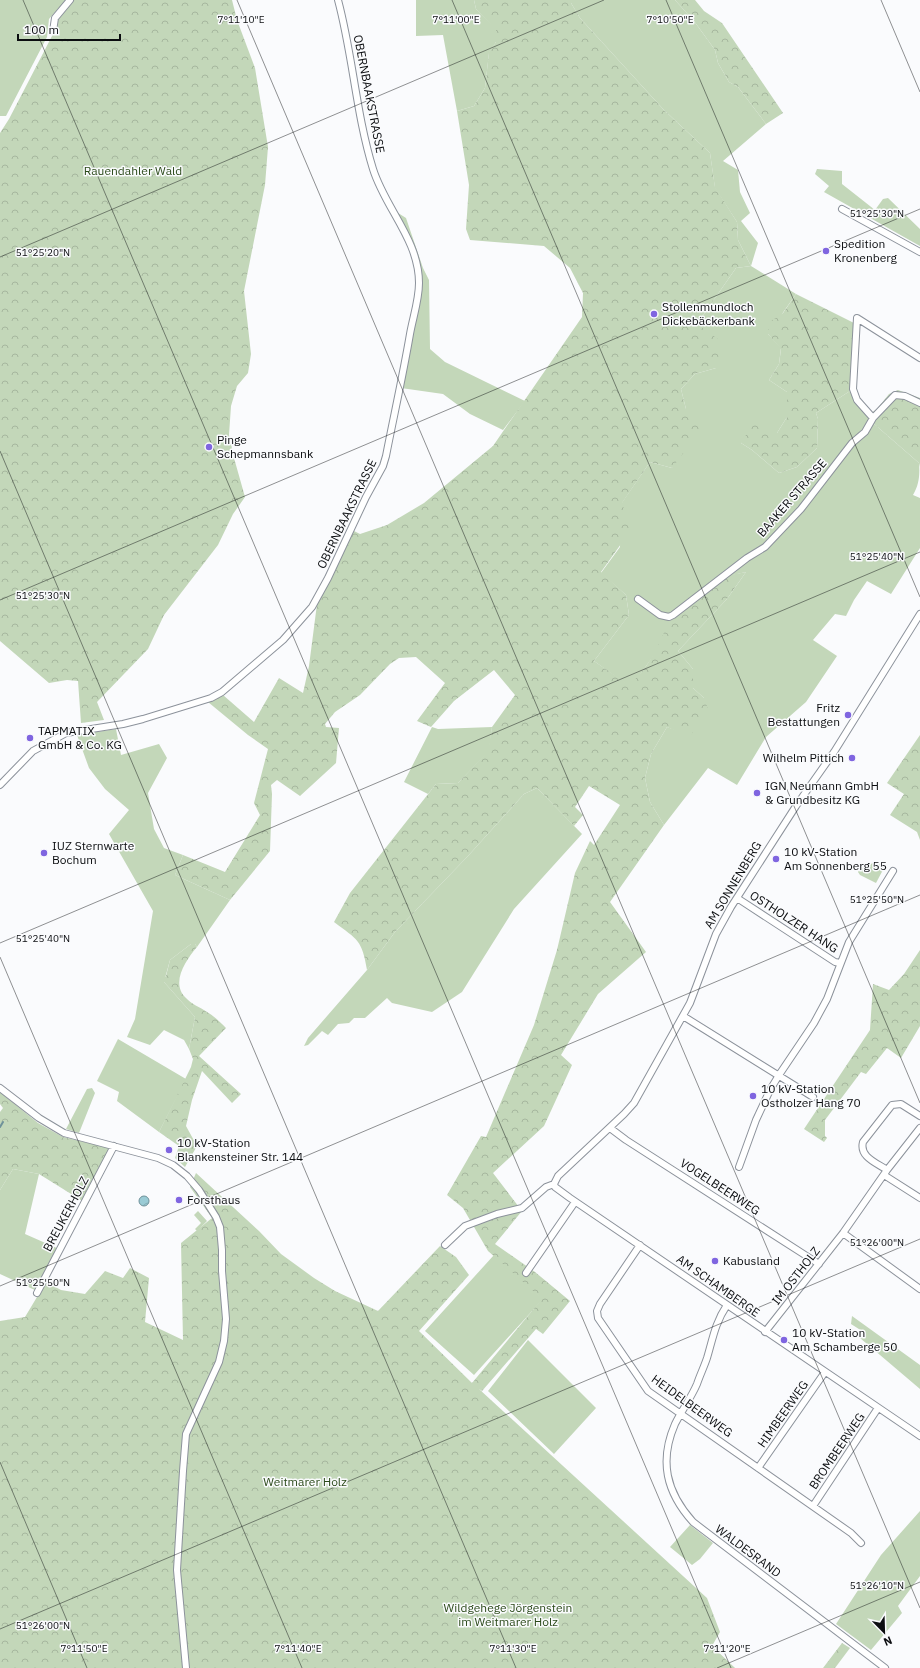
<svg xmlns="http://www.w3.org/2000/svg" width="920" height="1668" viewBox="0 0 920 1668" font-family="'IBM Plex Sans',sans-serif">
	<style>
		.green { fill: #c3d7b9 }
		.forest { fill: url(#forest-crowns) }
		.water { fill: url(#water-waves); stroke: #6f929a }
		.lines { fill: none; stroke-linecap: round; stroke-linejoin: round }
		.stream { stroke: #6f929a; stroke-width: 2 }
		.street-casing { stroke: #8c929b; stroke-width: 8 }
		.street { stroke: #fff; stroke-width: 6 }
		.ticks { fill: none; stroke: #0b0d10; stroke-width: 1; stroke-opacity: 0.45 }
		.poi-dot { fill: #7f65e0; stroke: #fafbfd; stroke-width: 1.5 }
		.labels { text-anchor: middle; stroke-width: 3; stroke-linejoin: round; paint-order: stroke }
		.street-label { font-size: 12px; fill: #0b0d10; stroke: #fafbfd }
		.park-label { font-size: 12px; fill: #2b4a1a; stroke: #fafbfd }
		.poi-label { font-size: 12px; fill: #0b0d10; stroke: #fafbfd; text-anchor: start }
		.ticks-label { font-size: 10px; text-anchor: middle; fill: #0b0d10; stroke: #fafbfd; stroke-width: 3; stroke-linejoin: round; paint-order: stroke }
	</style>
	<defs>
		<pattern id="forest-crowns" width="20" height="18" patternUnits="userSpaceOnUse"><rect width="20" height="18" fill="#c3d7b9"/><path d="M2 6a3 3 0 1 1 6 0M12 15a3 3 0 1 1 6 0" fill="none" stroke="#a6b79e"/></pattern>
		<pattern id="water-waves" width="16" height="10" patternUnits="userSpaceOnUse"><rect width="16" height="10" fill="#9acbd5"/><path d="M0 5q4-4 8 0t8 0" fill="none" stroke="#83adb6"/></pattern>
	</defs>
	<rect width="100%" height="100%" fill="#fafbfd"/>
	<!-- green -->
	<path class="green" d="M0 0H66L49 19 47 37 6 116H0Z
		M416 0H474L476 9 497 29 496 42 489 53 485 88 474 106 457 111 443 35 416 36Z
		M571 0H675L694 21 715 50 718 63 729 82 738 87 766 124 723 161 738 170 740 192 750 213 741 221 758 243 751 266 796 294 768 334 781 348 779 364 769 380 787 392V417L777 433 741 443 752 450 779 473 797 467 817 448 818 419 816 413 850 391 873 423 919 463C920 475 919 485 913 495L920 498V548L891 594 867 581 854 600 846 616 835 614 813 640 837 656 806 702 766 737 737 785 708 768 664 825 650 802 645 778 651 754 667 727 681 732 704 698 693 688V669L678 651 727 599 746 572 715 579 675 612 656 652 637 679 629 686 594 661 629 615 626 595 601 573 620 547 621 504 650 462 672 468 686 409 681 389 695 374 716 368 697 324 736 268 751 266 738 240 737 222 715 188 710 153 664 110 580 18 571 3Z
		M817 169 842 171V184L875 210 883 199 888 198 920 229V246L824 192 829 186 815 174Z
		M395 211 406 218 423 268 429 280 430 349 445 362 525 401 503 430 470 414 443 394 401 388 420 298 419 267Z
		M432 727 438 729 492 727 489 751 458 783 436 784 428 794 404 782Z
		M116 729 121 755 159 744 167 758 148 793 154 829 164 848 183 855 175 875 230 900 197 947 195 944H191L170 960 164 982 195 1017 189 1049 184 1040 164 1030 150 1045 127 1037 135 1019 153 911 109 834 129 810 105 789 89 768 77 735Z
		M537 788 582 834 514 909 462 992 432 1012 392 1003 387 998 365 1018H354L349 1023 338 1024 328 1035 322 1031 308 1045 304 1046 308 1038 367 970 395 932 468 856 524 794Z
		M873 863H879L885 866 876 883 860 875 858 872 860 869Z
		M118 1039 186 1079 159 1132 117 1101 119 1092 97 1081Z
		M92 1088 95 1093 79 1133 66 1129 87 1089Z
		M13 1169 39 1174 25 1234 59 1249 37 1291 0 1274V1190Z
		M198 1211 207 1221 197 1231 195 1229 201 1223 194 1215Z
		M494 1255 543 1299 474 1375 425 1331Z
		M852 1316 920 1365V1389L860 1338 862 1331 851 1324Z
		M528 1340 596 1408 554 1454 488 1391Z
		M920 1511V1576L898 1606 902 1613 871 1650 836 1624 881 1555Z
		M690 1525 713 1543 700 1559 692 1565 670 1547Z"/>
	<!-- forest -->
	<path class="forest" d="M72 0H232L237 20 255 68 268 147 265 185 244 291 251 354 248 373 237 386 231 406 229 435 234 458 245 497 233 514 218 545 164 615 148 649 97 702 104 720 81 723 78 681 67 680 49 683 0 641V133L9 119 52 36 58 16Z
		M474 0H571V3L580 18 664 110 710 153 715 187 737 222 738 240 751 266 736 268 697 324 722 342 716 368 695 374 681 389 686 409 703 427 672 468 650 462 622 503 631 530 601 572 626 595 629 615 594 661 629 685C653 665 659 639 674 614 679 606 708 582 716 579 726 575 736 574 746 572L727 599 678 651 693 669V688L704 698 709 712 689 737 667 727 651 754 645 778 650 802 664 825 610 902 646 952 598 994 561 1055 572 1065 544 1126 493 1173 522 1211 495 1244 535 1272 570 1301 543 1334 536 1329 482 1391 479 1389 707 1598 720 1632 712 1646 735 1668H0V1321L25 1317 46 1282 61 1290 85 1294 105 1271 123 1278 130 1268 149 1278 145 1322 183 1340 181 1243 212 1218 190 1187 196 1173 259 1231 281 1254 314 1278 335 1291 378 1311 440 1246 456 1257 469 1275 419 1331 472 1383 542 1299 488 1251 463 1208 447 1195 481 1136 486 1137 534 1025 557 950 575 873 590 841 594 845 620 805 589 786 575 807 583 815 574 826 537 788 524 794 468 856 395 932 367 970C362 940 358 940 334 922L350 893 436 784 458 783 488 751 492 727 515 695 494 670 454 701 431 727 417 721 445 683 416 657 399 658 390 664 360 695 335 712 325 724 326 727 339 728 336 763 300 796 277 780 271 785 272 794 270 851 230 900 175 875 183 855 225 872 260 815 254 803 268 749 248 735 208 702 223 695 254 722 279 678 303 693 309 666 317 604 352 530 360 534 387 525 424 503 493 446 582 317 583 293 570 268 544 246 470 240 466 229 469 185 457 111 474 106 485 88 489 52 496 42V29L476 9Z
		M675 0H695L704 11 722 23 783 113 766 124 738 87 729 82 718 63 715 50 694 21Z
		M796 294 854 323 850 391 816 413 818 419 817 448 797 467 779 473 752 450 741 443 754 422 777 433 787 417V392L769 380 779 364 781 349 768 334V323L783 313Z
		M898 390 920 398V467L919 463 873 423 867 416 877 409 889 394Z
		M920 735V840L917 832 890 815 904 794 887 783Z
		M191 944H195L197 947C186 960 170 983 186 998 191 1004 200 1007 207 1012 214 1016 220 1022 226 1028L199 1056 241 1094 232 1103 202 1071 192 1100 186 1126 197 1146 185 1167 175 1158 179 1146 159 1132 191 1067 193 1059 189 1049 195 1017 164 982V978L166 976 170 960Z
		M920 950V1026L901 1058 887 1048 866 1074 861 1072 825 1120V1136L827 1138 824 1142 804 1129 870 1030 873 984 889 990 904 974Z
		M0 1092 38 1123 63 1137 110 1148 84 1202 39 1174 13 1169 0 1190V1112L3 1108 0 1104Z
		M842 1643 850 1648 835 1668H823Z"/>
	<!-- water -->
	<path class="water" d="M139 1201a5 5 0 1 1 10 0a5 5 0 1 1-10 0Z"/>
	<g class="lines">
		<!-- stream -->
		<path class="stream" d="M0 1127 3 1122"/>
		<defs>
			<path id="street" d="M53 31 55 18 70 0
				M842 209 920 252
				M873 418 857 400 853 389 857 318 920 358
				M638 599 660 615 669 617 673 615 747 558 765 547 801 509 852 443 865 432 873 418 895 395 905 396 920 403
				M920 614 834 752 796 806 731 907 716 934 690 1003 634 1103 624 1114 558 1176 554 1184 555 1187 570 1198 920 1436
				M0 785 33 751 66 733 123 724 143 719 211 698 222 692 283 640 312 607 328 578 366 497 383 466 386 456C394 415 403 375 410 334 413 317 419 300 419 283 419 240 385 208 373 169 356 114 353 56 338 0
				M737 898 835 962 840 963
				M683 1016 813 1097
				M0 1088 39 1118 64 1133 158 1158 173 1165 187 1176 199 1190 216 1217 220 1227 222 1250V1271L226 1319 224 1341 219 1362 186 1434 183 1471 177 1570 186 1668
				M610 1128 626 1140 819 1264
				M739 1167 756 1120 770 1090 779 1075 814 1023 827 999 849 942 893 871
				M887 1170C877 1163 859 1157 863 1142L892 1105 901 1104 920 1116
				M884 1175 920 1198
				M843 1233 920 1289
				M445 1245 465 1226 497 1214 522 1208 546 1187 554 1184
				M640 1245 600 1304 597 1311 598 1318 648 1391 851 1533 861 1543
				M526 1273 575 1202
				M37 1293 114 1146
				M727 1305C715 1323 713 1338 707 1358 704 1367 700 1375 697 1384 691 1398 682 1410 675 1424 659 1461 666 1492 693 1522L885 1668
				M765 1332 843 1233 887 1170 920 1128
				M758 1468 825 1372
				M813 1506 878 1408"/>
		</defs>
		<!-- street casing -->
		<use href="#street" class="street-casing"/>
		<!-- street -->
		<use href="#street" class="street"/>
	</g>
	<!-- ticks -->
	<path class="ticks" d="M23 0 731 1668M237 0 920 1608M452 0 920 1103M666 0 920 597M881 0 920 92M0 257 604 0M0 451 516 1668M0 600 920 209M0 943 920 552M0 957 302 1668M0 1286 920 895M0 1462 87 1668M0 1629 920 1239M717 1668 920 1582"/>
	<!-- markers -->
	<g class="poi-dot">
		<circle cx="826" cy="251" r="4"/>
		<circle cx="654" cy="314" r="4"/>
		<circle cx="209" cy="447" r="4"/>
		<circle cx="848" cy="715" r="4"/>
		<circle cx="30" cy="738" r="4"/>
		<circle cx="852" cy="758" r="4"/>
		<circle cx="757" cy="793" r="4"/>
		<circle cx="44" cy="853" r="4"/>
		<circle cx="776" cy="859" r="4"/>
		<circle cx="753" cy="1096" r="4"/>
		<circle cx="169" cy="1150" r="4"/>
		<circle cx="179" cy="1200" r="4"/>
		<circle cx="715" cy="1261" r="4"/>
		<circle cx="784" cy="1340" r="4"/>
	</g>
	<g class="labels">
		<!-- street labels -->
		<g class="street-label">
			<text transform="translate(369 94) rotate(79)" y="4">OBERNBAAKSTRASSE</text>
			<text transform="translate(792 498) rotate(-49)" y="4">BAAKER STRASSE</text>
			<text transform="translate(347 514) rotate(-64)" y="4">OBERNBAAKSTRASSE</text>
			<text transform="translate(733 885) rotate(-59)" y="4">AM SONNENBERG</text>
			<text transform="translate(794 922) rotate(33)" y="4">OSTHOLZER HANG</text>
			<text transform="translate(720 1187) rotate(33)" y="4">VOGELBEERWEG</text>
			<text transform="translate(66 1214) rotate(-62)" y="4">BREUKERHOLZ</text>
			<text transform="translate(796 1276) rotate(-52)" y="4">IM OSTHOLZ</text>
			<text transform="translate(718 1286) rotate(35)" y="4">AM SCHAMBERGE</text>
			<text transform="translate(692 1406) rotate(36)" y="4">HEIDELBEERWEG</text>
			<text transform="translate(783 1414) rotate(-55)" y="4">HIMBEERWEG</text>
			<text transform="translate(837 1451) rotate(-56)" y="4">BROMBEERWEG</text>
			<text transform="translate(748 1551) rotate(37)" y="4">WALDESRAND</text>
		</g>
		<!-- park labels -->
		<g class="park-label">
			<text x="133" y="175">Rauendahler Wald</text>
			<text x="305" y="1486">Weitmarer Holz</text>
			<text x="508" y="1612">Wildgehege Jörgenstein<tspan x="508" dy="14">im Weitmarer Holz</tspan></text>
		</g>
		<!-- poi labels -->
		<g class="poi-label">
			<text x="834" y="248">Spedition<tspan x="834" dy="14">Kronenberg</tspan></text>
			<text x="662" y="311">Stollenmundloch<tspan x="662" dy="14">Dickebäckerbank</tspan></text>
			<text x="217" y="444">Pinge<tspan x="217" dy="14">Schepmannsbank</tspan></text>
			<text x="840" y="712" text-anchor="end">Fritz<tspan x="840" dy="14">Bestattungen</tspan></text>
			<text x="38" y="735">TAPMATIX<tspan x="38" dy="14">GmbH &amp; Co. KG</tspan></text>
			<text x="844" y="762" text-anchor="end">Wilhelm Pittich</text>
			<text x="765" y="790">IGN Neumann GmbH<tspan x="765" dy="14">&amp; Grundbesitz KG</tspan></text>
			<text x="52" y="850">IUZ Sternwarte<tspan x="52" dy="14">Bochum</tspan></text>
			<text x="784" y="856">10 kV-Station<tspan x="784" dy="14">Am Sonnenberg 55</tspan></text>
			<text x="761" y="1093">10 kV-Station<tspan x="761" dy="14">Ostholzer Hang 70</tspan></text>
			<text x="177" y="1147">10 kV-Station<tspan x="177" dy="14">Blankensteiner Str. 144</tspan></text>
			<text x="187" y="1204">Forsthaus</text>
			<text x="723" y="1265">Kabusland</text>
			<text x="792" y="1337">10 kV-Station<tspan x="792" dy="14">Am Schamberge 50</tspan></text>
		</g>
	</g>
	<g class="ticks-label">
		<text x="241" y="23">7°11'10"E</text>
		<text x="456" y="23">7°11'00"E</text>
		<text x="670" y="23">7°10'50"E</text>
		<text x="877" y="217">51°25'30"N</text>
		<text x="43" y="256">51°25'20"N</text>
		<text x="877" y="560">51°25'40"N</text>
		<text x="43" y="599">51°25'30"N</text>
		<text x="877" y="903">51°25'50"N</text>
		<text x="43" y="942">51°25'40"N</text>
		<text x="877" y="1246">51°26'00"N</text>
		<text x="43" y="1286">51°25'50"N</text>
		<text x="877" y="1589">51°26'10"N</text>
		<text x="43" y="1629">51°26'00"N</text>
		<text x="84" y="1652">7°11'50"E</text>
		<text x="298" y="1652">7°11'40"E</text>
		<text x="513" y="1652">7°11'30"E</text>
		<text x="727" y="1652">7°11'20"E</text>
	</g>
	<!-- north arrow -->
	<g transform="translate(884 1632) rotate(157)" stroke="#fafbfd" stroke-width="3" paint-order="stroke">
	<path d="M0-3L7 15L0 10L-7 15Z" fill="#0b0d10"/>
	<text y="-6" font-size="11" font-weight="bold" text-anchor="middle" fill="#0b0d10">N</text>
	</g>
	<!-- scale -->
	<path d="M18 34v6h102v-6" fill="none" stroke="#0b0d10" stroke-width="2"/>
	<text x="24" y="34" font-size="12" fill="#0b0d10" stroke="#fafbfd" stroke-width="3" paint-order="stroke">100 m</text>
</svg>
